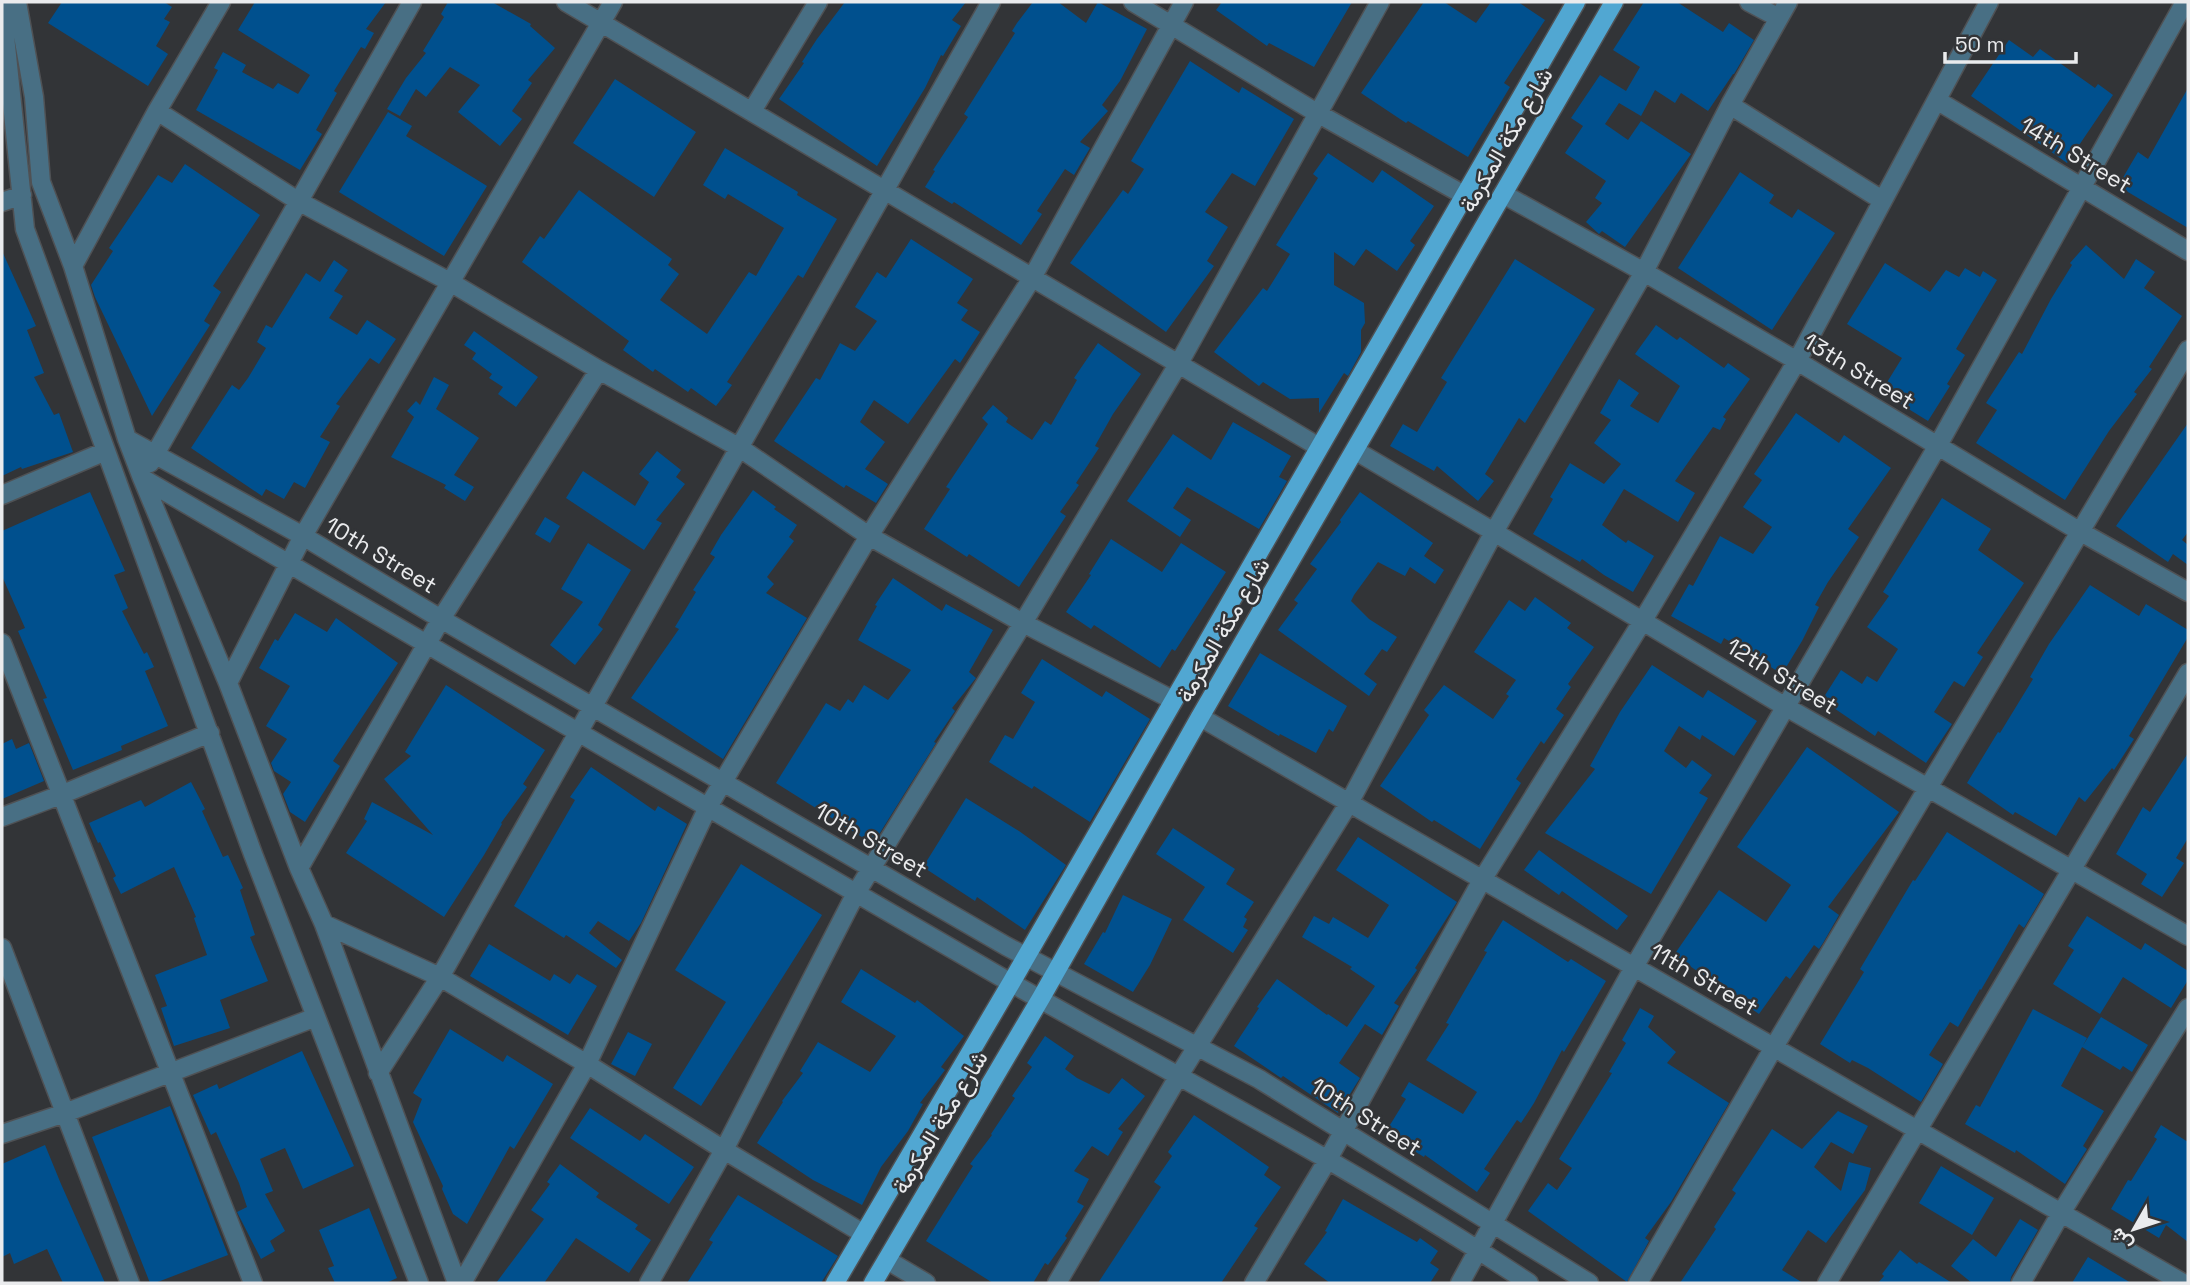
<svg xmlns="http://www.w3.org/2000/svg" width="2190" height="1285" viewBox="0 0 2190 1285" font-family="'Space Grotesk',Vazirmatn,sans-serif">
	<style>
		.building { fill: #00508e }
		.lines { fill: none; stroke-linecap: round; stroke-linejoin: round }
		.minor-casing { stroke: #4f5154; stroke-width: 21 }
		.major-casing { stroke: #4f5154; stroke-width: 21 }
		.minor { stroke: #486f84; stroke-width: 18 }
		.major { stroke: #51a7d2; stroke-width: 18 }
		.labels { text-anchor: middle; stroke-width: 5; stroke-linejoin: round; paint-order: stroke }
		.street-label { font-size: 23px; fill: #eaebed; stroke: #323437 }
	</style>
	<rect width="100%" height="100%" fill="#323437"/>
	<!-- building -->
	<path class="building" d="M62 2H164L172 7 164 19 170 22 156 46 168 54 148 86 48 23Z
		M255 2H386L366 29 374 33 365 49 361 47 334 91 337 93 316 130 322 134 300 170 196 110 218 70 214 68 223 52 246 65 242 72 273 89 278 83 298 94 310 75 238 30Z
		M448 2H492L531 24 530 26 555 48 528 80 532 83 512 111 522 119 500 146 458 112 480 85 450 67 426 97 416 89 400 116 387 109 406 78 426 53 423 51 444 17 441 14Z
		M845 2H966L952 20 961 26 943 56 941 55 925 88 877 166 779 99 804 63 802 62 817 39Z
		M1033 2H1058L1086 23 1098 2 1147 29 1120 81 1102 105 1108 111 1080 142 1090 148 1074 175 1065 169 1037 211 1042 214 1021 245 954 202 952 204 925 187 935 171 933 170 968 117 964 114 1015 33 1012 31 1017 23Z
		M1222 2H1352L1314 67 1269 43 1267 46 1216 10Z
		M1424 2H1444L1476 23 1491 2H1518L1545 20 1504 83 1510 87 1468 157 1408 121 1406 123 1361 93Z
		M1644 2H1677L1723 32 1729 23 1754 40 1734 74H1733L1708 111 1681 93 1675 103 1655 90 1641 116 1619 103 1605 124 1628 140 1641 121 1691 154 1625 247 1602 231 1599 234 1586 222 1602 203 1595 198 1606 181 1565 153 1583 126 1571 118 1600 75 1626 91 1640 67 1613 50Z
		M2009 40 2033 57 2040 49 2095 88 2098 84 2113 95 2067 163 1971 96Z
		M1190 61 1239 93 1242 87 1294 119 1255 186 1232 173 1205 212 1228 227 1207 261 1214 266 1166 332 1070 263 1123 190 1128 194 1144 169 1131 161Z
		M615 79 696 132 654 197 573 143Z
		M2188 88V228L2118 186 2138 152 2148 159Z
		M388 112 412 126 406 136 487 186 444 256 339 192Z
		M725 148 798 192 797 195 837 219 803 278 798 275 727 382 732 385 716 406 691 388 688 392 655 369 653 372 623 350 629 341 522 262 540 236 544 239 579 190 672 259 668 265 679 274 660 300 707 334 749 272 756 276 784 228 728 194 725 199 703 185Z
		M1328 153 1373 183 1382 170 1434 206 1410 241 1415 245 1397 271 1366 249 1354 266 1334 252V285L1364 303 1365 323 1361 330V352L1348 376 1344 373 1319 413V398L1290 399 1263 382 1259 386 1214 352 1263 288 1267 291 1290 254 1276 245 1318 178 1313 174Z
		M185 164 260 215 213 286 221 292 204 321 210 325 152 416 95 297 91 285 113 251 109 248 158 175 172 183Z
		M1740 172 1774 195 1769 203 1792 218 1798 209 1835 233 1772 330 1678 268Z
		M911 239 973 279 957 303 968 310 961 320 980 332 960 363 955 359 908 424 874 400 860 422 885 442 865 469 888 484 876 503 846 485 844 488 774 441 816 378 820 380 840 343 855 351 877 321 855 307 877 272 886 278Z
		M2086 245 2124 279 2136 259 2155 272 2144 288 2182 316 2149 367 2152 369 2134 392 2137 394 2109 431 2065 500 1976 443 1997 410 1986 403 2019 352 2022 354 2051 299 2072 265 2070 263Z
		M2 251 36 326 27 330 44 373 34 377 54 415 59 413 73 452 22 469 21 467 2 476Z
		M1515 259 1595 309 1525 423 1519 418 1485 474 1494 481 1478 501 1437 466 1434 471 1390 446 1403 424 1417 432 1447 382 1441 378Z
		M334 260 348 270 334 291 343 296 329 318 357 335 367 320 396 339 379 364 370 358 336 404 340 406 320 437 330 442 305 488 294 482 284 499 266 489 262 496 191 448 232 385 239 390 248 378 266 348 257 342 266 325 272 328 306 273 320 282Z
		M1885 263 1930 292 1946 270 1959 277 1965 268 1980 277 1983 271 1997 280 1956 349 1965 355 1947 384 1950 386 1928 421 1881 392 1902 358 1847 324Z
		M1656 325 1677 340 1680 337 1724 368 1728 363 1750 379 1723 417 1726 419 1720 430 1713 427 1675 481 1695 493 1678 522 1624 489 1602 525 1626 543 1628 540 1654 556 1633 592 1604 575 1582 559 1580 562 1533 534 1553 499 1550 497 1570 463 1604 484 1621 464 1594 443 1611 420 1600 413 1619 379 1639 393 1630 406 1658 423 1680 386 1635 354Z
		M474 331 538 377 516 407 498 394 503 387 489 378 492 374 472 359 476 353 464 345Z
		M1098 343 1141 374 1113 414 1095 446 1099 448 1076 483 1079 485 1060 512 1066 516 1019 587 969 554 967 557 924 529 950 489 946 487 988 424 982 418 993 405 1008 418 1006 422 1032 440 1045 421 1051 425 1077 380 1074 378Z
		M434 377 449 385 436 409 479 438 454 475 474 487 465 501 444 488 446 485 391 457 414 417 407 411 416 401 420 405Z
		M1796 413 1839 443 1844 435 1891 468 1848 529 1859 537 1828 582 1815 605 1819 607 1802 641 1782 674 1724 638 1721 644 1671 616 1689 584 1693 586 1720 536 1753 554 1772 527 1743 507 1762 480 1754 474Z
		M1233 422 1291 456 1279 477 1287 481 1259 529 1187 487 1173 508 1191 520 1180 537 1127 501 1173 434 1211 460Z
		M2188 423V532L2182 540 2188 545V565L2173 554 2168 562 2116 526Z
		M657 451 681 470 676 477 685 484 656 520 662 523 644 550 566 498 583 471 635 506 649 482 639 474Z
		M753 490 776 507 774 509 797 525 789 537 794 541 767 577 774 584 766 593 807 618 723 759 631 698 679 629 675 627 696 592 693 590 715 557 710 554 721 535Z
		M90 492 125 571 114 575 128 608 122 611 144 654 147 652 154 667 145 671 168 726 121 746 122 750 73 770 43 699 47 698 18 631 25 628 2 576V531Z
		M1360 492 1433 543 1424 556 1444 570 1435 584 1410 567 1405 576 1378 562 1354 595 1351 601 1369 619 1397 637 1387 652 1382 649 1364 674 1377 684 1369 696 1278 630 1298 603 1294 600 1317 569 1310 564 1341 522 1340 520Z
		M1942 498 1991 529 1978 550 2024 583 1977 653 1983 657 1964 687 1954 681 1934 712 1952 724 1926 763 1878 731 1875 736 1822 700 1841 670 1862 684 1867 676 1877 682 1898 649 1867 627 1889 596 1883 592Z
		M545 517 560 526 550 543 535 534Z
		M1111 539 1162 572 1181 543 1226 572 1175 651 1172 649 1160 668 1094 625 1091 629 1066 612 1091 575 1089 574Z
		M588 543 631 570 598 625 603 629 575 665 550 645 583 602 561 589Z
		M893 578 942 611 946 604 993 630 969 672 976 678 952 708 955 711 934 742 936 743 873 844 776 783 826 703 840 711 848 699 853 703 864 685 888 700 911 670 858 640 877 606 875 605Z
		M2090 585 2139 616 2146 604 2188 630V637L2129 736 2134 739 2114 770 2112 768 2085 802 2079 797 2056 836 2015 812 2013 815 1967 783 1998 732 2000 733 2033 679 2030 677 2049 644Z
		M1535 597 1571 623 1567 628 1594 647 1568 684 1571 687 1556 709 1564 715 1544 744 1541 741 1516 779 1521 783 1480 849 1434 820 1432 822 1380 786 1429 715 1424 710 1444 685 1493 719 1509 696 1506 694 1516 680 1474 652 1509 600 1525 611Z
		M295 613 327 632 336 618 398 663 333 761 340 766 305 822 290 812 283 794 291 782 274 771 271 763 287 739 266 726 290 686 259 668 275 639 278 641Z
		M1260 653 1347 706 1333 732 1329 729 1316 753 1280 734 1279 736 1228 706Z
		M1042 659 1102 697 1106 691 1150 719 1090 822 1034 786 1032 789 989 762 1005 735 1013 739 1035 702 1021 693Z
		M1652 665 1703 698 1708 690 1757 721 1734 756 1702 735 1700 740 1679 726 1664 751 1686 768 1692 760 1712 775 1699 793 1708 798 1651 894 1545 833 1595 769 1590 766 1620 712Z
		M446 685 545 750 523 784 527 787 501 823 502 824 484 855 444 917 346 853 367 821 364 819 372 802 433 835 384 779 411 756 405 752Z
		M12 739 16 749 29 743 44 781 2 799V744Z
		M1807 747 1899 812 1828 907 1839 915 1823 943 1819 949 1814 945 1790 979 1786 976 1759 1014 1674 955 1719 890 1766 922 1791 885 1737 847Z
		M2188 753V838L2176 858 2184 863 2162 897 2141 884 2147 874 2116 854 2143 807 2150 812Z
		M591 767 655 811 658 806 687 824 641 923 629 941 598 921 589 933 622 960 616 968 566 935 564 938 514 906 575 800 570 797Z
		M191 782 205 809 202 811 223 857 228 855 243 888 240 890 255 935 250 937 268 981 220 1000 230 1028 174 1046 161 1008 167 1006 155 975 207 955 194 918 196 917 174 867 121 894 113 878 116 876 100 842 98 843 89 823 141 800 145 807Z
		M966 798 1019 831 1066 865 1025 930 977 897 975 901 923 867Z
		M1173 828 1235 869 1226 884 1254 902 1244 917 1247 919 1243 927 1248 930 1233 953 1183 920 1205 887 1156 854Z
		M1947 832 2044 894 2024 928 2019 924 1981 990 1980 989 1958 1027 1950 1022 1929 1055 1943 1064 1921 1102 1868 1068 1852 1060 1850 1063 1820 1044 1864 972 1860 969 1913 880 1915 881Z
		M1358 837 1457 902 1415 968 1417 970 1394 1003 1399 1006 1382 1035 1365 1024 1339 1063 1360 1078 1338 1113 1283 1076 1281 1078 1234 1046 1259 1008 1257 1007 1277 979 1327 1015 1328 1014 1347 1027 1375 986 1350 969 1352 967 1302 937 1314 916 1329 924 1333 917 1368 938 1389 905 1336 870Z
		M1539 850 1628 916 1617 930 1562 891 1559 895 1524 870Z
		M741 864 822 915 701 1106 673 1088 726 1002 675 970Z
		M1123 895 1172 919 1150 965 1133 992 1084 964 1103 932 1105 933Z
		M2087 916 2141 950 2145 943 2188 971V980L2171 1008 2123 977 2100 1014 2053 984 2074 950 2068 946Z
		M1503 920 1568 962 1571 959 1606 981 1564 1052 1562 1050 1534 1103 1521 1123 1517 1120 1484 1169 1490 1173 1477 1192 1425 1155 1424 1157 1385 1133 1406 1099 1401 1096 1409 1082 1463 1114 1477 1092 1426 1060 1449 1024 1446 1023 1487 952 1484 951Z
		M489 944 550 981 554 974 570 984 577 974 597 986 568 1035 470 976Z
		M861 969 915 1003 917 1000 964 1036 941 1067 945 1070 920 1103 923 1104 908 1131 881 1167 862 1205 813 1180 757 1143 783 1102 782 1101 803 1073 800 1071 818 1042 870 1072 896 1036 841 1002Z
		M1640 1008 1654 1016 1648 1027 1676 1052 1667 1063 1729 1103 1671 1202 1645 1238 1649 1241 1627 1282 1528 1211 1548 1183 1557 1190 1572 1168 1559 1159 1612 1073 1609 1072 1626 1043 1622 1040Z
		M2033 1009 2087 1038 2061 1086 2104 1111 2083 1146 2087 1149 2065 1184 2016 1150 2015 1153 1965 1124 1976 1105 1980 1107Z
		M2101 1017 2148 1045 2132 1072 2123 1066 2120 1070 2082 1047Z
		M450 1029 503 1062 507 1055 553 1084 514 1149 510 1146 467 1224 453 1214 442 1189 443 1186 413 1122 422 1099 413 1093Z
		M628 1032 652 1044 635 1076 611 1064Z
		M1045 1036 1074 1056 1065 1069 1077 1078 1109 1094 1122 1078 1145 1096 1118 1129 1123 1132 1108 1156 1092 1146 1074 1171 1089 1179 1077 1202 1084 1206 1065 1236 1067 1238 1048 1265 1045 1263 1033 1283H993L926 1241 973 1166 970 1164 992 1135 991 1134 1015 1098 1012 1096 1032 1067 1027 1063Z
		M302 1051 354 1166 303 1189 285 1148 260 1159 273 1191 265 1194 285 1231 270 1241 275 1251 261 1259 237 1212 247 1207 239 1183 216 1132 211 1135 193 1095 217 1084 219 1089Z
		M170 1106 228 1255 155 1283H150L92 1137Z
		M590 1108 640 1141 645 1134 694 1167 669 1204 570 1138Z
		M1838 1111 1868 1126 1853 1154 1831 1142 1814 1167 1841 1191 1849 1162 1871 1168 1865 1190 1826 1243 1808 1230 1782 1270 1803 1283H1680L1716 1229 1714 1227 1736 1193 1732 1190 1772 1129 1802 1149Z
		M1194 1115 1269 1167 1264 1175 1281 1187 1254 1226 1258 1228 1221 1283H1098L1161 1187 1154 1182 1172 1156 1168 1152Z
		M2161 1125 2188 1142V1242L2166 1225 2159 1238 2111 1209 2128 1180 2131 1181 2157 1139 2154 1137Z
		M45 1145 61 1184 105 1283H63L47 1249 14 1264 10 1253 2 1257V1164Z
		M560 1164 599 1193 596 1197 638 1225 635 1229 651 1240 629 1273 576 1238 544 1283H496L544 1219 531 1210 550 1184 547 1182Z
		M1941 1166 1994 1198 1972 1235 1919 1203Z
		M738 1195 838 1256 821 1283H687L713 1242 709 1240Z
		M1343 1199 1417 1242 1420 1238 1438 1251 1430 1263 1439 1269 1430 1283H1330L1304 1264 1327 1232 1325 1231Z
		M369 1208 397 1278 386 1283H335L328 1268 334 1266 319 1230Z
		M2020 1219 2038 1230 2011 1277 2010 1283H1972L1951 1266 1973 1239 1996 1257Z
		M1900 1250 1917 1264 1919 1262 1952 1283H1878L1884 1276 1882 1274Z
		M2088 1257 2131 1283H2072Z"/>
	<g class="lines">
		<defs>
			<path id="minor" d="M17 2 34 97 41 182 73 266 127 439 142 478 228 683 299 868 324 924 457 1283
				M566 2 1319 447
				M1133 2 1317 113 1464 195
				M1749 2 1779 18
				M2 7 25 229 253 854 419 1283
				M1938 101 2188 251
				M1730 105 1882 200
				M157 111 298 201 450 282 599 370 740 448 869 536 1023 623 1173 700
				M752 111 818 2
				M1503 194 1644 272 1797 361 2079 531 2188 592
				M2 202 22 195
				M73 266 157 111 221 2
				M127 439 303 536 441 619 1006 946 1259 1079 1589 1283
				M1356 451 1494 532 1786 707 2188 936
				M150 463 412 2
				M142 478C430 645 717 815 1006 980 1181 1079 1361 1172 1529 1283
				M2 495 106 451
				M2 643 253 1283
				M228 683 303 536 613 2
				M1200 717 2183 1283
				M2 817 63 794 210 733
				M299 868 441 619 599 370
				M324 924 440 977 587 1064 724 1150 864 1234
				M2 948 130 1283
				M378 1073 440 977 991 2
				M2 1134 65 1113 316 1017
				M887 1260 926 1283
				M462 1283 587 1064 708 807 869 536 1032 278 1184 2
				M649 1283 724 1150 856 893 1023 623 1179 363 1380 2
				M1057 1283 1178 1077 1349 803 1494 532 1644 272 1730 105 1788 2
				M1254 1283 1327 1161 1482 880 1642 622 1797 361 1989 2
				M1460 1283 1634 967 1937 447 2185 2
				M1638 1283 1774 1047 2188 350
				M1827 1283 2188 673
				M2021 1283 2061 1213 2188 1008"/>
			<path id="major" d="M835 1283 1011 983 1576 2
				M873 1283 1041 998 1200 717 1614 2"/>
		</defs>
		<!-- minor casing -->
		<use href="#minor" class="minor-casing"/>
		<!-- major casing -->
		<use href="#major" class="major-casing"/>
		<!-- minor -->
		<use href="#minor" class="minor"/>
		<!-- major -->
		<use href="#major" class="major"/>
	</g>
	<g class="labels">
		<!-- street labels -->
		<g class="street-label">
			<text transform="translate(1506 140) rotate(-60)" y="8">شارع مكة المكرمة</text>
			<text transform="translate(2076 155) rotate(31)" y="8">14th Street</text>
			<text transform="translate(1859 371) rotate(31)" y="8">13th Street</text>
			<text transform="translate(381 555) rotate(31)" y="8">10th Street</text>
			<text transform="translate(1223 630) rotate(-60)" y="8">شارع مكة المكرمة</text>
			<text transform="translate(1782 676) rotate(31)" y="8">12th Street</text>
			<text transform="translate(871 840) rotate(30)" y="8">10th Street</text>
			<text transform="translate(1704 979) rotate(30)" y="8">11th Street</text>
			<text transform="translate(1366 1117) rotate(32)" y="8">10th Street</text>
			<text transform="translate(940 1122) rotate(-59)" y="8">شارع مكة المكرمة</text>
		</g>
	</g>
	<!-- border -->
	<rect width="2190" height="1285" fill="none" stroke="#eaebed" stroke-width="7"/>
	<!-- north arrow -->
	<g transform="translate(2134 1229) rotate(231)" stroke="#323437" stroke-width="5" paint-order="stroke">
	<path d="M0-5L12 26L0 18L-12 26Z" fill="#eaebed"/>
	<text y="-10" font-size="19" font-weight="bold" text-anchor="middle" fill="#eaebed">ش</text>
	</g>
	<!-- scale -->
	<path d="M1945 52v10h131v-10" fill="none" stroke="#eaebed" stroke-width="3.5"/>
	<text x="1955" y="52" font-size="21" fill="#eaebed" stroke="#323437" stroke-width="5" paint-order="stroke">50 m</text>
</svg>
